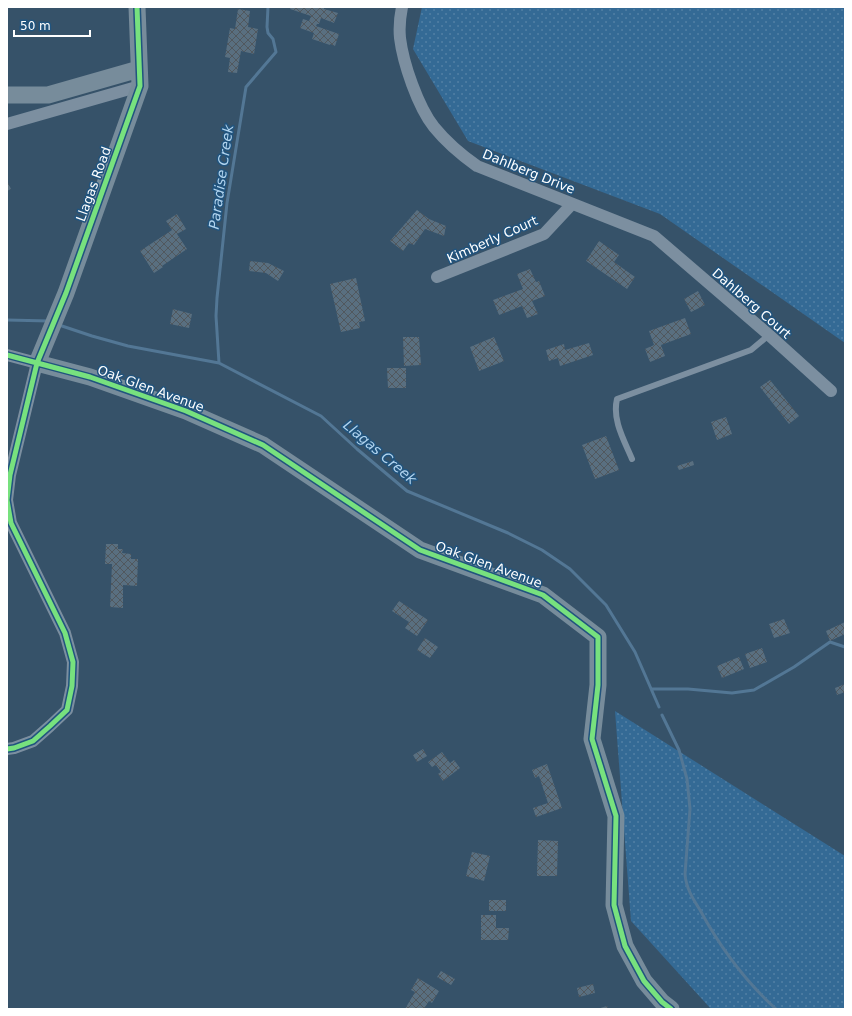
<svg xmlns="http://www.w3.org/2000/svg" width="852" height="1016" viewBox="0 0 852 1016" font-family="'DejaVu Sans',sans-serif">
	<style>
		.grass { fill: url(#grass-dots) }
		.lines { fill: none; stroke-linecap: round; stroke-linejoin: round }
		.stream { stroke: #537795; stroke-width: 3 }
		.building { fill: url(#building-cross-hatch) }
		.lane { stroke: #7c8fa0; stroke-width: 6 }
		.street { stroke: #7c8fa0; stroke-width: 12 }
		.secondary { stroke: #778c9b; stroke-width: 17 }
		.cycleway-casing { stroke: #21547e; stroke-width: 8 }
		.cycleway { stroke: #77e17e; stroke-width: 5 }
		.labels { text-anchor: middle; stroke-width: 3; stroke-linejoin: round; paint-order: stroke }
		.street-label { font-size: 13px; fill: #fff; stroke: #21547e }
		.water-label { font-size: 14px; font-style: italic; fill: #b1d4ef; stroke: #21547e }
	</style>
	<defs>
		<pattern id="grass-dots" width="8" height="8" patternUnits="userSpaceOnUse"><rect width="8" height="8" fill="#346a95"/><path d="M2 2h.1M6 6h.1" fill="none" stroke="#5280a5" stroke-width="1.8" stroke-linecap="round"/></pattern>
		<pattern id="building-cross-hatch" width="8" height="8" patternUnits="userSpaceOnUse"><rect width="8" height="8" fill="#596f80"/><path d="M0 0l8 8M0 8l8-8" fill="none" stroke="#51585e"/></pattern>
	</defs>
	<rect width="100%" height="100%" fill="#365269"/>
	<!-- grass -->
	<path class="grass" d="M422 7H845V343L660 214 468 141 413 49Z
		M615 711 845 856V1009H711L631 921Z"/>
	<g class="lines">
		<!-- stream -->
		<path class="stream" d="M7 320 49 321
			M62 326 92 336 128 346 219 363 321 416 357 449 407 491 508 533 542 550 570 569 606 605 635 652 659 707
			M219 363 216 316 217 298 227 203 246 87 276 52 273 39 268 33 267 27 268 7
			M652 689H688L732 693 754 690 794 667 830 642 845 647
			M662 715 679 750 687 779 690 809 685 874C686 888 693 899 700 910 720 947 745 981 776 1009"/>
	</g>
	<!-- building -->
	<path class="building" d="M291 7H324V9L338 13 334 23 321 18 319 24H317L316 26 339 34 335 46 330 44V45L312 39 314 33 300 28 303 19 309 21 311 16 290 9Z
		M238 9 250 11 248 27 258 29 254 54 241 51 237 73 228 72 230 58 225 57 230 28 235 29Z
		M7 181 11 189 7 191Z
		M417 210 429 219 446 226 444 236 425 229 414 245 409 243 403 251 390 241Z
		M177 214 186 229 177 234 187 249 162 266 163 267 154 273 140 251 172 230 166 221Z
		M599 241 619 255 614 262 635 277 627 289 586 261Z
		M250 261 268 263 284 271 278 281 266 273 249 271Z
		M530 269 536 282 539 281 545 296 532 301 538 314 527 318 522 306 499 315 493 300 523 289 517 274Z
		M356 278 365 321 359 322 360 328 341 332 330 284Z
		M698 291 705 305 691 312 684 299Z
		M173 309 192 314 189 328 170 324Z
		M685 318 691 334 661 345 665 356 650 362 645 349 654 345 649 331Z
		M403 337H419L421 365 404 366Z
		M494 337 504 361 479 371 470 347Z
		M589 343 593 355 560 366 558 358 549 361 546 350 564 344 565 350Z
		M387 368H406V388H388Z
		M770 380 799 416 789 424 760 387Z
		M726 417 732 434 717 440 711 422Z
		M606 436 619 470 595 479 582 445Z
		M693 461 694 465 679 470 677 466Z
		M106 544H118V549H123L122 553 131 554V559H138L137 586 123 585V608L110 607 112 564H105Z
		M399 601 428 620 417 636 405 628 409 622 392 611Z
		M784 619 790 633 774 638 769 624Z
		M845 622V634L830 641 826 631Z
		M425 638 438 647 430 658 417 650Z
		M762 648 767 662 750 668 745 654Z
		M739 657 744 669 722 678 717 666Z
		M845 684V692L837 695 835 688Z
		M423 749 427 756 417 762 413 755Z
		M442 752 450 763 454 760 460 768 443 781 438 774 441 772 436 765 432 767 428 762Z
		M547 764 562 808 536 817 533 808 548 803 539 776 535 778 532 770Z
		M538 840 558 841 557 876H537Z
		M472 852 490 856 484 881 466 876Z
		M489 900H506V911H489Z
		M481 915H496V928H509L508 940H481Z
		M441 971 455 979 451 985 437 977Z
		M418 978 439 991 432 1003 429 1001 424 1009H405L415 992 411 990Z
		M593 984 595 993 579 997 577 988Z
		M607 1006 608 1009H597Z"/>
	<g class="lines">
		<!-- lane -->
		<path class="lane" d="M632 459C624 440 612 420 617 399L751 350 769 335"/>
		<!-- street -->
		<path class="street" d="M402 7C400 17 399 28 400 38 403 63 418 107 434 127 447 143 460 154 477 166L654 236 769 335 831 391
			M7 124 140 86
			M437 277 544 234 572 204
			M7 355 37 363 10 475 7 500 11 523 65 633 73 662 72 686 67 710 50 726 33 741 14 748 7 749"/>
		<!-- secondary -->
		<path class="secondary" d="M137 7 140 86 66 293 37 363 90 377 186 411 263 445 420 550 543 595 598 637V685L592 739 616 816 614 905 625 946 644 981 662 1002 671 1009
			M7 95H48L139 69"/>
		<defs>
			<path id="cycleway" d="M7 355 90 377 186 411 263 445 420 550 543 595 598 637V685L592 739 616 816 614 905 625 946 644 981 662 1002 671 1009
				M7 749 14 748 33 741 50 726 67 710 72 686 73 662 65 633 11 523 7 500 10 475 37 363 66 293 140 86 137 7"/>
		</defs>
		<!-- cycleway casing -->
		<use href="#cycleway" class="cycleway-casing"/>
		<!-- cycleway -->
		<use href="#cycleway" class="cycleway"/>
	</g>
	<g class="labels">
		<!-- street labels -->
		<g class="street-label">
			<text transform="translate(529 171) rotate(22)" y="5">Dahlberg Drive</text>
			<text transform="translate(93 184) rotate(-70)" y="5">Llagas Road</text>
			<text transform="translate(492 239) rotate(-24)" y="5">Kimberly Court</text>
			<text transform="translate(752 303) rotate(41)" y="5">Dahlberg Court</text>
			<text transform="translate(151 388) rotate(20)" y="5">Oak Glen Avenue</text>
			<text transform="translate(489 564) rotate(20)" y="5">Oak Glen Avenue</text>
		</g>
		<!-- water labels -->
		<g class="water-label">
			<text transform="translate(221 177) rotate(-82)" y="5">Paradise Creek</text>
			<text transform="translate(380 452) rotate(40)" y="5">Llagas Creek</text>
		</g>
	</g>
	<!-- border -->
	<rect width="852" height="1016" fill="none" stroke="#ffffff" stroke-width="16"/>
	<!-- scale -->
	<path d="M14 30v6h76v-6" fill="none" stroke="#ffffff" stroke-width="2"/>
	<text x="20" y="30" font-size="12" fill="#ffffff" stroke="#21547e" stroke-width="3" paint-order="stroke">50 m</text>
</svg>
